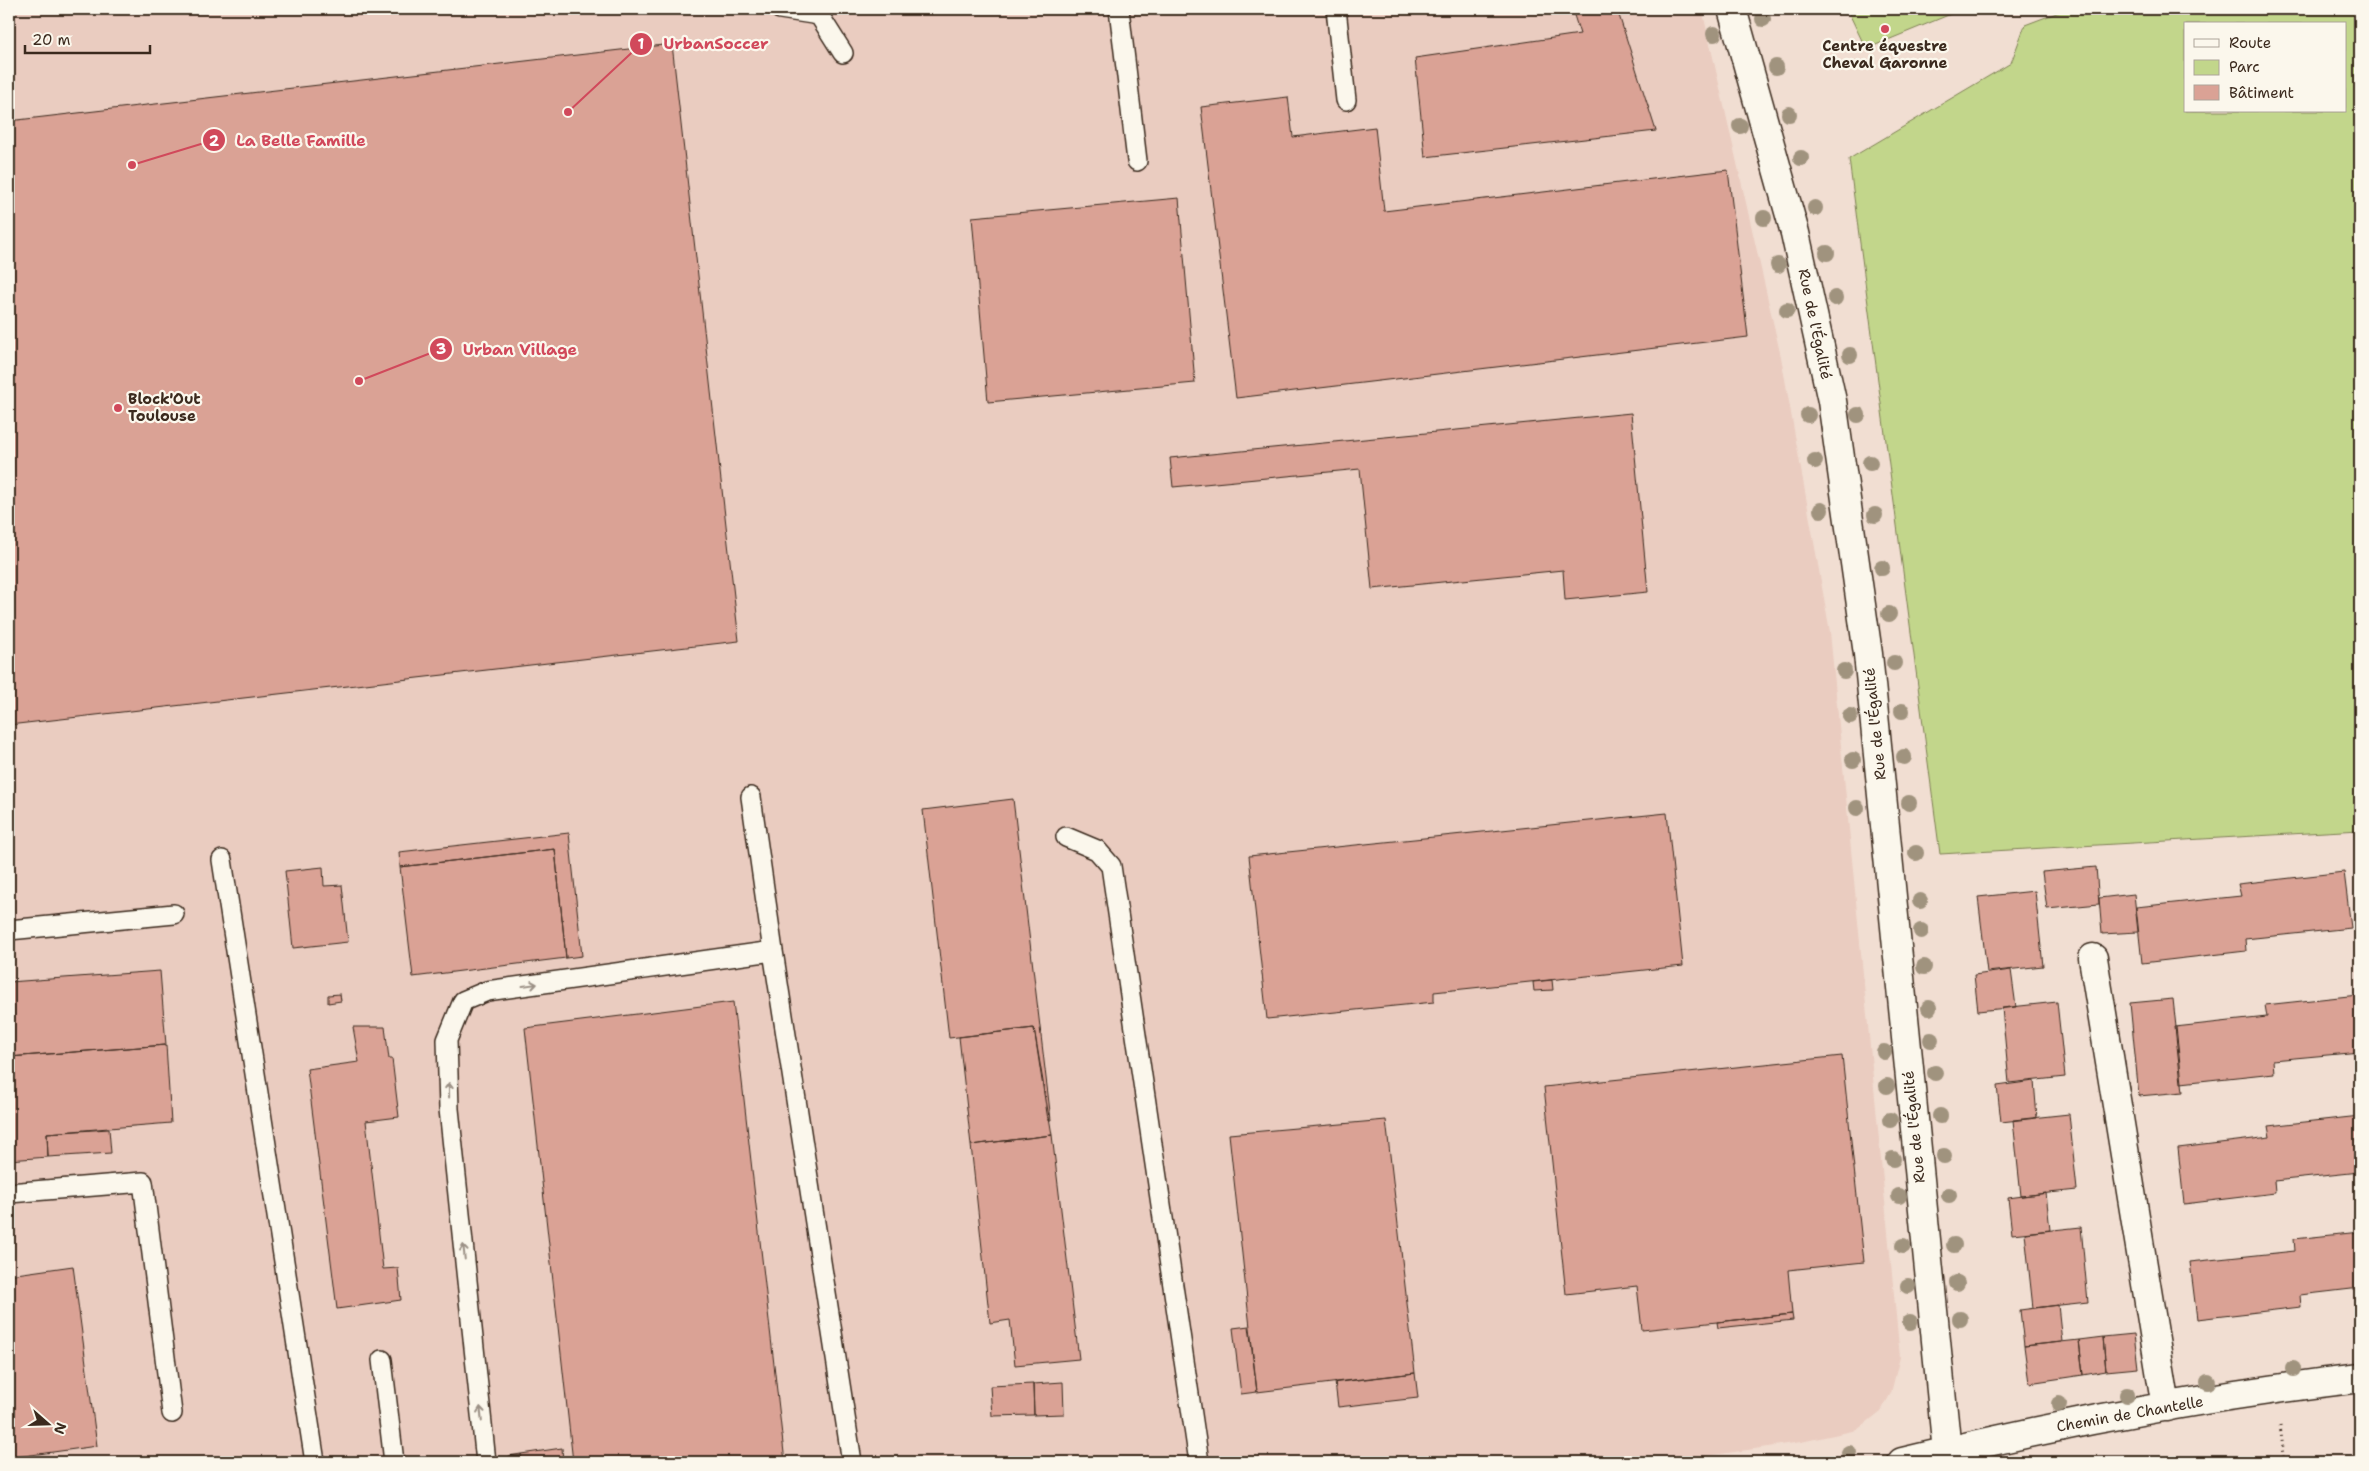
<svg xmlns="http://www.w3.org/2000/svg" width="2369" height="1471" viewBox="0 0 2369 1471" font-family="'Shantell Sans',sans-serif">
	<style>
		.built { fill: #eaccc0 }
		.green { fill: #c2d68b; stroke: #7e8054; fill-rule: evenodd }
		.building { fill: #daa295; stroke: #3b2a1e }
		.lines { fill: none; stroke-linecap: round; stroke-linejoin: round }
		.service-casing { stroke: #3b2a1e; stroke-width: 22 }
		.minor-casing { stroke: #3b2a1e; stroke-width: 31 }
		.path { stroke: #3b2a1e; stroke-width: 3; stroke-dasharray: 1 4; stroke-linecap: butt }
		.service { stroke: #fbf7ec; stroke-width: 19 }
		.minor { stroke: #fbf7ec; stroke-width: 28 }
		.tree { fill: #a0937e }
		.oneway { stroke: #9b9085 }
		.poi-dot { fill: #d1495b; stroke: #fbf7ec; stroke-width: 2 }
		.labels { text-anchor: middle; stroke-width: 4.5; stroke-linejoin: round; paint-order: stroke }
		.poi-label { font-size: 15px; font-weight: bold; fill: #3b2a1e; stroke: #fbf7ec }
		.street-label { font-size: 15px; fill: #3b2a1e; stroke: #fbf7ec }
		.leader { fill: none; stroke: #d1495b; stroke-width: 2 }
		.callout-dot { fill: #d1495b; stroke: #fbf7ec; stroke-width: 2 }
		.mark-label { font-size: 15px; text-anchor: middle; font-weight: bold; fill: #fff }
		.callout-label { font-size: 16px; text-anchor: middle; font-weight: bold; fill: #d1495b; stroke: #fbf7ec; stroke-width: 4.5; stroke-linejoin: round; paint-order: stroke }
	</style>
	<rect width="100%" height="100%" fill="#f1ded2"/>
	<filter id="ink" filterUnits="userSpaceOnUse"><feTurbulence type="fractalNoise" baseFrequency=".02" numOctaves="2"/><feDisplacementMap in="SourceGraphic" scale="10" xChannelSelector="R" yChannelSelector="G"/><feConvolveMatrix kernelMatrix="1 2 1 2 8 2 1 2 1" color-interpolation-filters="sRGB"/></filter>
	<g filter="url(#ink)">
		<!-- built -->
		<path class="built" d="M9 9H1702L1781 357 1830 632 1900 1357 1891 1393 1881 1411 1857 1430 1801 1442 1667 1462H9Z"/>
		<!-- green -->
		<path class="green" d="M1847 9H1963L1866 49Z
			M2067 9H2360V830L1940 854 1849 159 2011 63 2025 25ZM2185 24H2345V111H2185Z"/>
		<!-- building -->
		<path class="building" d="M1572 9H1617L1656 131 1425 157 1415 58 1580 34Z
			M672 44 739 641 9 725V121Z
			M1288 97 1293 137 1375 127 1384 211 1728 170 1748 337 1236 398 1201 107Z
			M1179 198 1195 383 988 402 972 217Z
			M1631 413 1648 592 1565 600 1563 570 1372 589 1360 469 1173 487 1170 458Z
			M1013 799 1051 1120H1048L1034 1028 949 1038 923 810Z
			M1667 813 1683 966 1434 992V1002L1267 1019 1249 856Z
			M569 833 582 956 566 958 555 849 400 867 399 852Z
			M555 849 566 958 413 977 400 867Z
			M323 867 324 886 342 885 348 942 293 948 285 871Z
			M2096 867 2099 904 2047 909 2042 872Z
			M2344 872 2351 928 2245 939 2246 951 2142 963 2136 907 2241 896 2238 884Z
			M2035 891 2043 966 1987 972 1978 897Z
			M2134 894 2138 932 2102 934 2099 898Z
			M2011 970 2016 1007 1978 1011 1974 975Z
			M160 971 166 1045 9 1057V982Z
			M1552 980 1553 990 1534 991 1533 982Z
			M340 994 341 1001 328 1003V995Z
			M2358 995 2360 1052 2273 1060 2274 1073 2181 1083 2175 1027 2267 1017 2265 1005Z
			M2173 999 2183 1092 2139 1096 2130 1003Z
			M733 1002 785 1462H573L525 1028Z
			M2057 1002 2065 1077 2009 1083 2002 1008Z
			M353 1027H385L389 1059H392L399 1117 366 1121 383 1269 398 1268 401 1300 337 1309 307 1069 359 1062Z
			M1034 1028 1052 1135 971 1145 959 1037Z
			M166 1045 171 1123 47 1133 48 1157 9 1160V1057Z
			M1842 1056 1864 1262 1788 1270 1792 1314 1642 1330 1637 1286 1566 1294 1544 1087Z
			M2034 1081 2037 1118 2001 1122 1997 1086Z
			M2069 1114 2077 1190 2021 1196 2013 1120Z
			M2360 1116V1172L2274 1181 2275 1193 2184 1204 2178 1148 2270 1137 2268 1126Z
			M1386 1120 1415 1373 1257 1392 1229 1134Z
			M109 1129 111 1153 48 1157 47 1133Z
			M1052 1135 1079 1359 1015 1365 1010 1320 990 1323 971 1145Z
			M2046 1193 2050 1230 2012 1234 2008 1198Z
			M2081 1227 2088 1302 2033 1308 2025 1233Z
			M2360 1232V1288L2300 1295 2301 1307 2197 1319 2190 1262 2295 1251 2294 1239Z
			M73 1266 97 1446 9 1458V1275Z
			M2058 1305 2062 1342 2024 1346 2020 1310Z
			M1792 1314 1793 1320 1718 1328 1717 1322Z
			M1249 1326 1257 1392 1241 1394 1233 1328Z
			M2134 1334 2138 1368 2106 1371 2103 1337Z
			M2103 1337 2106 1371 2083 1375 2079 1340Z
			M2079 1340 2083 1375 2029 1383 2024 1346Z
			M1415 1373 1418 1398 1338 1407 1335 1382Z
			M1063 1382 1064 1414 1034 1415 1033 1384Z
			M1033 1384 1034 1415 992 1416 990 1386Z
			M562 1448 563 1462H522L521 1454Z
			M521 1454 522 1462H510L509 1456Z
			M2214 1458 2215 1462H2183Z"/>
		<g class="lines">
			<defs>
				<path id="service" d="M780 9 819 15 843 53
					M1119 9 1137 161
					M1336 9 1346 100
					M751 797 773 951
					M1066 837 1097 850 1111 866 1199 1462
					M222 860 315 1462
					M9 930 174 914
					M9 1193 143 1182 172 1413
					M382 1360 394 1462
					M486 1462 449 1109 447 1040 463 1001 487 991 773 951 852 1462"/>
				<path id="minor" d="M1732 9 1795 233 1832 401 1868 654 1948 1462
					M2093 958 2166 1407
					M1902 1462C2053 1425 2206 1396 2360 1378"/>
			</defs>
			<!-- service casing -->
			<use href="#service" class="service-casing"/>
			<!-- minor casing -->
			<use href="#minor" class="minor-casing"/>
			<!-- path -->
			<path class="path" d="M2280 1426 2285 1462"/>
			<!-- service -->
			<use href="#service" class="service"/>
			<!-- minor -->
			<use href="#minor" class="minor"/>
		</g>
		<!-- trees -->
		<g class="tree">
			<circle cx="1763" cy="19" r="8"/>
			<circle cx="1714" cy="34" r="8"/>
			<circle cx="1776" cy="67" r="8"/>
			<circle cx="1789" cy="114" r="8"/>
			<circle cx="1740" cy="126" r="8"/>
			<circle cx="1801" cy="158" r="8"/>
			<circle cx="1815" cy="208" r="8"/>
			<circle cx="1764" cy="218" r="8"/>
			<circle cx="1827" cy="253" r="8"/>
			<circle cx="1778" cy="265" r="8"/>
			<circle cx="1835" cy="298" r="8"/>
			<circle cx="1787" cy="310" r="8"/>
			<circle cx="1850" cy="355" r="8"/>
			<circle cx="1808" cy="415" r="8"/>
			<circle cx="1858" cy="415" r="8"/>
			<circle cx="1815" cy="461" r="8"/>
			<circle cx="1870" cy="463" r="8"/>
			<circle cx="1821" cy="510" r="8"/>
			<circle cx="1875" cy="515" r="8"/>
			<circle cx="1882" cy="568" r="8"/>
			<circle cx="1889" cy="614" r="8"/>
			<circle cx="1894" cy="663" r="8"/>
			<circle cx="1844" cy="671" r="8"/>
			<circle cx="1902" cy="711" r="8"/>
			<circle cx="1850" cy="716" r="8"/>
			<circle cx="1904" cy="757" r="8"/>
			<circle cx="1853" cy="760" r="8"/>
			<circle cx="1909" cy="803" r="8"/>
			<circle cx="1857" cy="808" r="8"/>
			<circle cx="1916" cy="853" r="8"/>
			<circle cx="1920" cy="901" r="8"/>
			<circle cx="1921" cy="931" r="8"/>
			<circle cx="1924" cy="967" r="8"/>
			<circle cx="1929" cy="1008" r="8"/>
			<circle cx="1931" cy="1040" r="8"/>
			<circle cx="1884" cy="1052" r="8"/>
			<circle cx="1935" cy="1073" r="8"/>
			<circle cx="1887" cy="1086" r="8"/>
			<circle cx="1940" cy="1116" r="8"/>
			<circle cx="1890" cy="1120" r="8"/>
			<circle cx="1944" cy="1156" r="8"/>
			<circle cx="1893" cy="1159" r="8"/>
			<circle cx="1949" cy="1195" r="8"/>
			<circle cx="1899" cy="1196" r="8"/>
			<circle cx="1954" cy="1245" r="8"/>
			<circle cx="1903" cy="1246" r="8"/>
			<circle cx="1957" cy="1283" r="8"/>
			<circle cx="1908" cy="1286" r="8"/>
			<circle cx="1960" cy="1319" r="8"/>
			<circle cx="1910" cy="1322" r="8"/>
			<circle cx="2293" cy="1369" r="8"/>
			<circle cx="2208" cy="1382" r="8"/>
			<circle cx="2127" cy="1395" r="8"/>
			<circle cx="2059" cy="1404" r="8"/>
			<circle cx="1849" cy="1453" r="8"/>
		</g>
		<!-- one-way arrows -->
		<defs><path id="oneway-shaft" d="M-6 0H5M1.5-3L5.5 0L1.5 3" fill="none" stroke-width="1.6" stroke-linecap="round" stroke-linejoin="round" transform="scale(1.25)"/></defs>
		<g class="oneway">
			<use href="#oneway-shaft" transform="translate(530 985) rotate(-8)"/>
			<use href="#oneway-shaft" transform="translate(449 1090) rotate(-91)"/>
			<use href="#oneway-shaft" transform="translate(464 1252) rotate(-96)"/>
			<use href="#oneway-shaft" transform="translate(481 1414) rotate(-96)"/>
		</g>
	</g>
	<!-- markers -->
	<g class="poi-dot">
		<circle cx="1885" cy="29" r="5"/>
		<circle cx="118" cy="408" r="5"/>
	</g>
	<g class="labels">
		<!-- poi labels -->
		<g class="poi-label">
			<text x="1885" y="51">Centre équestre<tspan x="1885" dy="17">Cheval Garonne</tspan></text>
			<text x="128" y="404" text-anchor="start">Block'Out<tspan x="128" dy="17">Toulouse</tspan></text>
		</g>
		<!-- street labels -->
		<g class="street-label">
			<text transform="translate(1815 324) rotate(78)" y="5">Rue de l'Égalité</text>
			<text transform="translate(1875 724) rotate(-96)" y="5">Rue de l'Égalité</text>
			<text transform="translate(1914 1127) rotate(-96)" y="5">Rue de l'Égalité</text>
			<text transform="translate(2130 1414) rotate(-10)" y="5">Chemin de Chantelle</text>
		</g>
	</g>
	<!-- callouts -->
	<path class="leader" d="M568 112L641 44M132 165L214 140M359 381L441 349"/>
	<g class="callout-dot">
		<circle cx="568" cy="112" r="5"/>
		<circle cx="132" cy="165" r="5"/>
		<circle cx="359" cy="381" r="5"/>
		<circle cx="641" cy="44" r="12"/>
		<circle cx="214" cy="140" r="12"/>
		<circle cx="441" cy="349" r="12"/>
	</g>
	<g class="mark-label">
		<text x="641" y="49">1</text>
		<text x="214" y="146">2</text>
		<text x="441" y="354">3</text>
	</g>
	<g class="callout-label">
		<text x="716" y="49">UrbanSoccer</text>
		<text x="301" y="146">La Belle Famille</text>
		<text x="520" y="355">Urban Village</text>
	</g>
	<!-- margin -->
	<rect width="2369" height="1471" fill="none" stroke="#fbf7ec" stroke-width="30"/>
	<rect x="15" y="15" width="2339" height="1441" fill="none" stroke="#3b2a1e" stroke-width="2" filter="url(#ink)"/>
	<!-- legend -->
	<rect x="2184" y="22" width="162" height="90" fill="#fbf7ec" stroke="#aea59a"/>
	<rect x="2194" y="39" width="25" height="8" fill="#fbf7ec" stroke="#aea59a"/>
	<text x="2229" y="48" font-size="15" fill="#3b2a1e">Route</text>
	<rect x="2194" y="60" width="25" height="15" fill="#c2d68b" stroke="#aea59a"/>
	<text x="2229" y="72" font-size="15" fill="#3b2a1e">Parc</text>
	<rect x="2194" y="85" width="25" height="15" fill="#daa295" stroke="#aea59a"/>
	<text x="2229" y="98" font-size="15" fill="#3b2a1e">Bâtiment</text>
	<!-- north arrow -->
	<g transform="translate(48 1424) rotate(110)" stroke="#fbf7ec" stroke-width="4" paint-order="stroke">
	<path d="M0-4L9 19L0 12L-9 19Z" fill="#3b2a1e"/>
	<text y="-8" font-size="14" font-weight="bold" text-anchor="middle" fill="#3b2a1e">N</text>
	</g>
	<!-- scale -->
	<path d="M25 45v8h125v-8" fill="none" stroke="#3b2a1e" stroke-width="2.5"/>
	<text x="32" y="45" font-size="15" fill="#3b2a1e" stroke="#fbf7ec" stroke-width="4" paint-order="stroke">20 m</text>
</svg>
